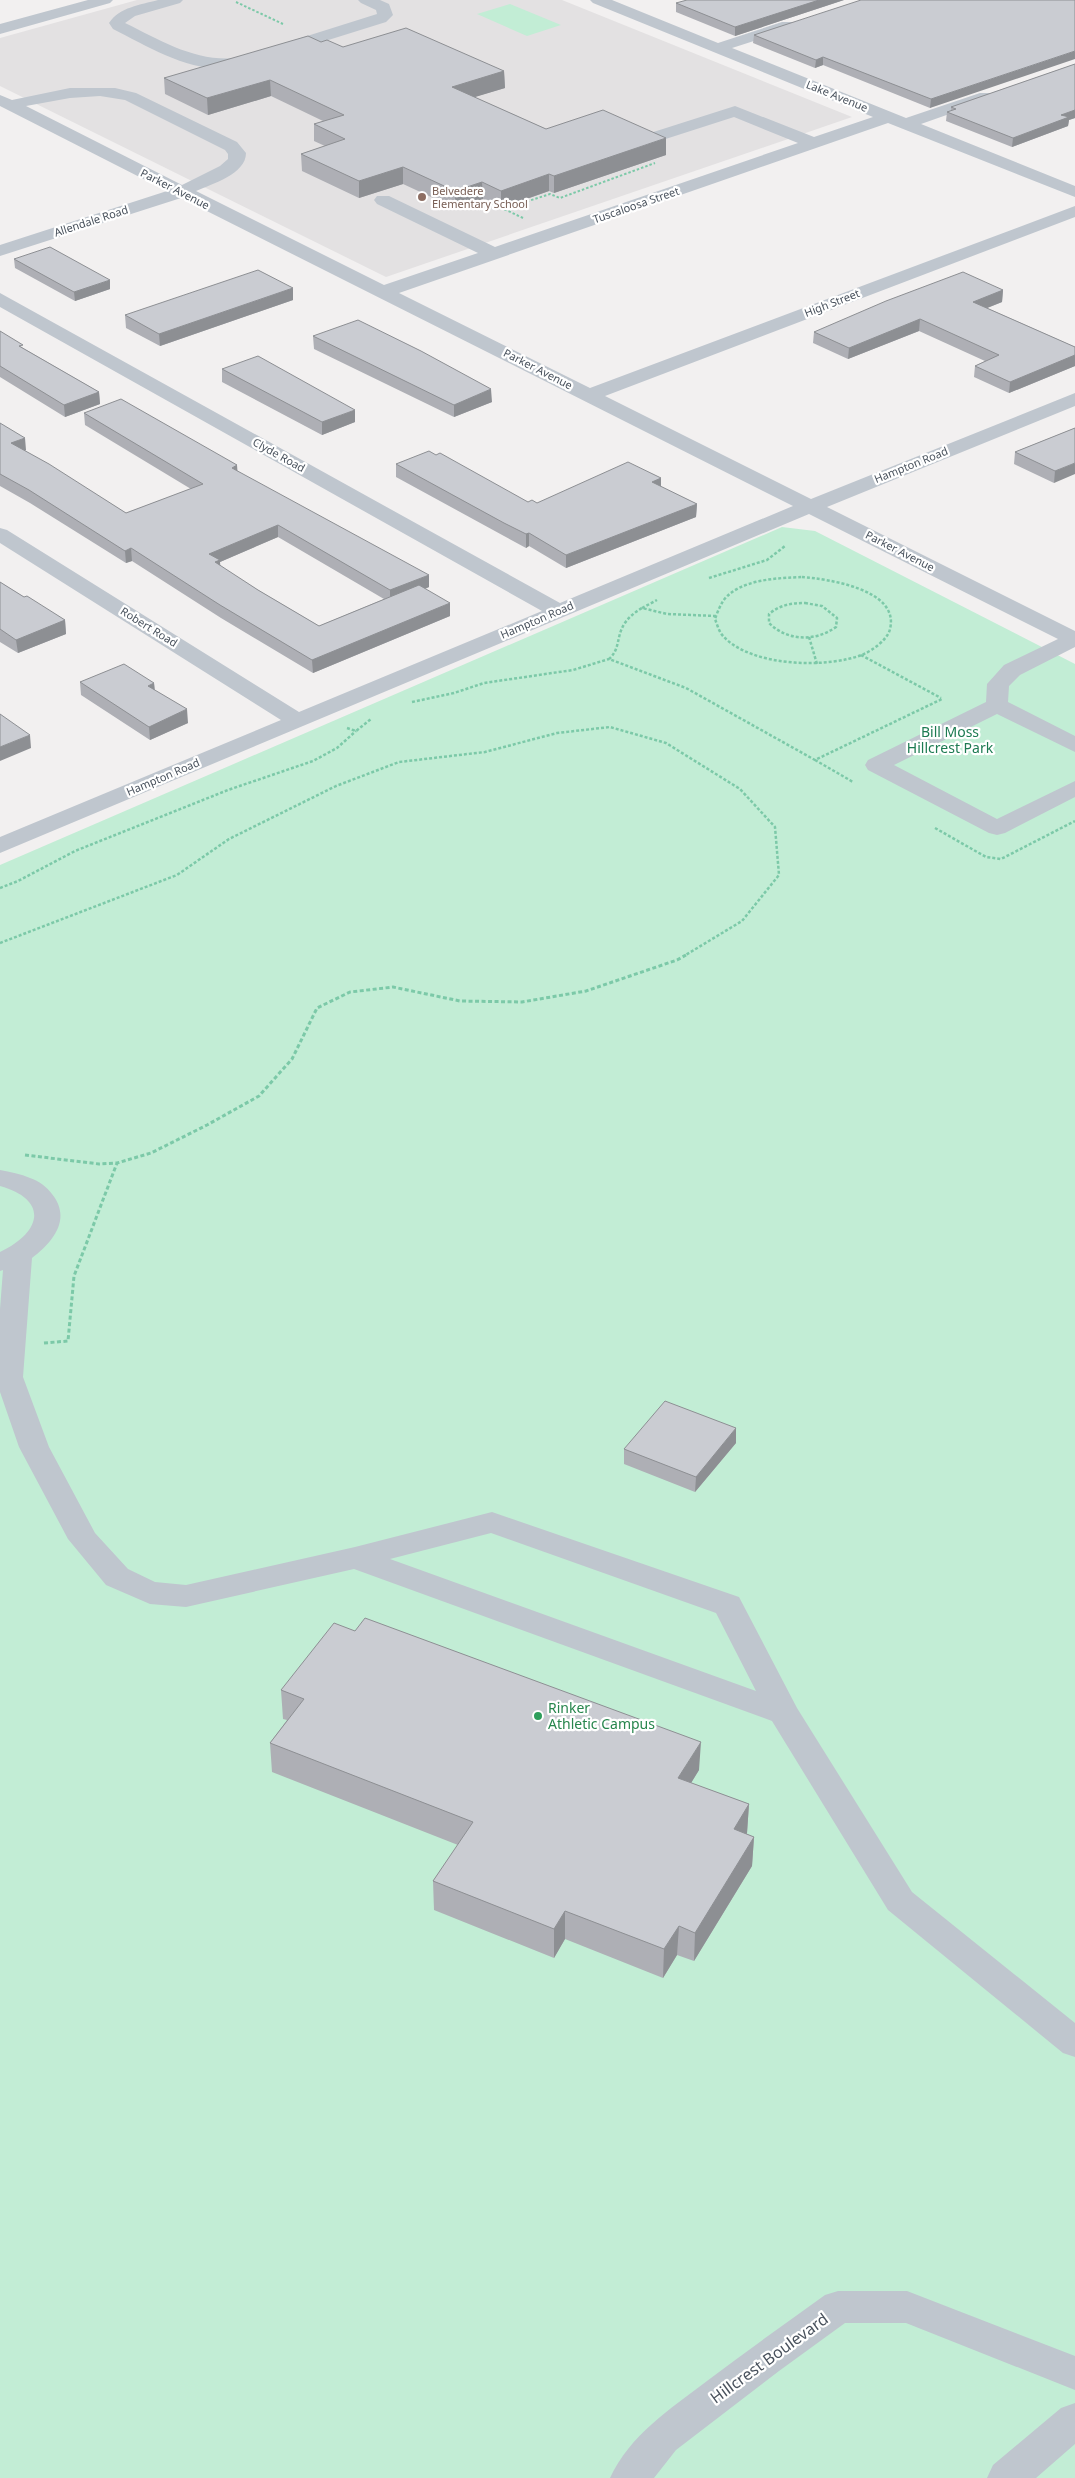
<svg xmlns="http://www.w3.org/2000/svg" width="1075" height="2478" viewBox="0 0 1075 2478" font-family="'Noto Sans',sans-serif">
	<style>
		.education { fill: #e3e1e2 }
		.green { fill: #c2edd5 }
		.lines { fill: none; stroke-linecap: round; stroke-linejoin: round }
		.path-far2 { stroke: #7cc9a8; stroke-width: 2; stroke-dasharray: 2.5 2; stroke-linecap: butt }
		.path-far1 { stroke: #7cc9a8; stroke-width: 2.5; stroke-dasharray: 3 2; stroke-linecap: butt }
		.path { stroke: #7cc9a8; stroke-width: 3; stroke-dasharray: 4 2.5; stroke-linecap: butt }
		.minor { fill: #bfc6ce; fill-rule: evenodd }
		.wall { fill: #aeafb5; fill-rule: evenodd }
		.shaded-wall { fill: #8d8f93 }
		.building { fill: #caccd2; stroke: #8d8f93 }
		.education-dot { fill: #8d6e63; stroke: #fff; stroke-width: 2 }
		.leisure-dot { fill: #2e9e5b; stroke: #fff; stroke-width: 2 }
		.labels { text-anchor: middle; stroke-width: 4.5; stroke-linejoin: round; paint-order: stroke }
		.far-street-label { font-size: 11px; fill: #49525d; stroke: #fff }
		.far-education-label { font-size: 11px; fill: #785e54; stroke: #fff; text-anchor: start }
		.park-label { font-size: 14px; fill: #1d7b52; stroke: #fff }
		.leisure-label { font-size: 14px; fill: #27864d; stroke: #fff; text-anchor: start }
		.near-street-label { font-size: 16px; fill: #49525d; stroke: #fff }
	</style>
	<rect width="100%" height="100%" fill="#f2f0f0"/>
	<!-- education -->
	<path class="education" d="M137 0H562L852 117 386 277 0 86V38Z"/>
	<!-- green -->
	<path class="green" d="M510 4 561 25 527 36 477 14Z
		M782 527 815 531 1075 664V2478H0V865Z"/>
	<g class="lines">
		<!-- path-far2 -->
		<path class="path-far2" d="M236 2 283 24
			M523 218 504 209 550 194 560 198 655 163"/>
		<!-- path-far1 -->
		<path class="path-far1" d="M802 577C827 579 900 589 890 629 888 639 873 650 864 654 828 669 751 667 723 636 719 632 717 624 715 619 717 613 720 606 723 601 739 579 778 578 802 577Z
			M709 578 767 560 785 546
			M805 603 822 606 837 618 836 627C815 642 787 641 769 623V614C780 605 791 603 805 603Z
			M642 608 657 600
			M716 616 667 614 642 608C610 627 625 645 609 659L686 688 815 760 942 699
			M809 637 817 664
			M861 655 941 698
			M412 702 454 693 484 683 573 670 609 659
			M347 728 356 731 371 719
			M815 760 853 782
			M935 828 986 857 1001 859 1075 821
			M0 888 18 881 75 851 228 790 313 761 337 748 356 731
			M0 943 177 875 229 839 336 786 399 762 485 752 557 733 610 727 666 743 740 789 775 827 779 875 742 921 684 956"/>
		<!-- path -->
		<path class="path" d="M25 1155 99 1164 117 1163 151 1153 207 1125 259 1096 292 1059 317 1008 350 992 393 987 460 1001 522 1002 586 991 677 960 686 955
			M44 1343 68 1341 74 1276 117 1163"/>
		<!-- minor -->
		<path class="minor" d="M88 0H113L110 3 0 34V24Z
			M158 0H183L180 3 135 16 125 23C162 41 195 62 237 58L377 14 376 10 361 3 358 0H380L389 4 393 15 386 22 245 66C198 78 153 49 113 29L109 23C120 7 140 5 158 0Z
			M590 0H612L718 43 782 22H794L796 25 794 28 732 48 906 118 980 93H992L994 96 992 99 921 124 1075 186V197L888 123 399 293 590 388 1075 206V217L605 396 811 499 1075 393V406L827 507 1075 631V647L1020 675 1009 686 1008 702 1075 736V752L997 714 894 765 997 819 1075 781V797L1005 833 997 835 989 833 868 770 865 765 868 760 986 702 987 684 1004 665 1058 639 809 514 0 853V837L281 720 0 543V528L7 530 299 712 542 611 0 307V293L560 603 793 506 181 198 0 256V245L167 191 0 106V95L12 100 70 88H115L136 93 237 142 246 153C246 174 212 184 196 191L384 285 478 253 377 204 374 200 377 196H389L495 247 798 143 734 117 650 144 644 143 642 139 644 135 735 106 814 137 873 117 593 3ZM100 96 125 100 225 150 228 154V159L220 166 182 185 26 106 70 98Z
			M0 1170C10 1172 21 1174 30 1178 39 1181 47 1187 52 1194 72 1219 53 1242 32 1258L23 1377 49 1447 95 1533 128 1569 155 1582 186 1585 355 1547 492 1512 739 1597 797 1708 912 1892 1075 2023V2057L1063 2053 888 1910 772 1721 354 1569 186 1607 150 1604 106 1585 68 1539 19 1447 0 1392V1309L3 1270 0 1271V1252C41 1233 50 1200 0 1186ZM491 1533 716 1613 756 1691 390 1559Z
			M838 2291H907L1075 2356V2390L906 2323H845L779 2371 676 2450 654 2478H610C630 2435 670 2409 707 2381 745 2352 785 2324 825 2295Z
			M1075 2403V2444L1036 2478H987L993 2465 1061 2408Z"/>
	</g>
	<!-- wall -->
	<path class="wall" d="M844 0 735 36 676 12V3Z
		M1075 0 930 108 823 65 815 68 753 43 754 35Z
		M321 42 343 47 504 71 505 88 474 97 546 129 666 155 554 193 549 191 501 208 483 199 455 208 403 184 359 198 302 171 301 154 325 146 314 141V124L323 121 271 96 208 115 165 94 164 78Z
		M1075 64V118L1069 120 1068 126 1012 147 946 121 947 112 951 111V107Z
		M14 259 110 289 75 301 15 268Z
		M293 288V300L160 346 126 328 125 315Z
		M1003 290 1002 302 987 308 1075 347V366L1009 393 974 377 975 366 985 361 919 331 848 359 813 343 814 332Z
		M0 331 23 348 99 392 100 404 65 417 0 377Z
		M313 336 492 402 454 417 314 349Z
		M222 369 355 422 322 435 222 382Z
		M84 413 237 465V471L429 587 425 589 450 616 313 673 221 618 132 561 126 563 30 503 0 486V423L26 450 25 451 126 513 191 489 85 425ZM278 537 384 599 319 626 258 590 220 566V562Z
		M1075 428 1054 483 1014 464 1015 452Z
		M396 464 528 502 537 503 661 478V487L697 504 696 517 566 568 529 546 526 548 504 536 396 477Z
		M0 582 24 597 65 620 66 634 18 653 0 642Z
		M80 682 154 683 155 690 188 723 150 740 81 695Z
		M736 1443 695 1492 624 1464V1449Z
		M281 1690 699 1770 691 1783 749 1804 747 1833V1834L754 1837 752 1866 694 1961 677 1955 663 1978 565 1939 554 1958 434 1910 433 1881 458 1845 272 1772 270 1743 287 1720 283 1719Z"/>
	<!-- shaded-wall -->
	<path class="shaded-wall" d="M819 0H844L735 36V27Z
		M1075 51V59L930 108 931 99Z
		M823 57V65L815 68 816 60Z
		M504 71 505 88 452 104V87Z
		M270 80 271 96 208 115 207 98Z
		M1075 110V118L1069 120 1068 126 1012 147 1013 138 1061 115Z
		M666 138V155L554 193V176Z
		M403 167V184L359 198V181Z
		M549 174V191L501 208V191Z
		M482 182 483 199 455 208V191Z
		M110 280V289L75 301 74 292Z
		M293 288V300L160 346 159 334Z
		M1003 290 1002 302 972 314 973 302Z
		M920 319 919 331 848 359 849 348Z
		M1075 355V366L1009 393 1010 382Z
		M491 389 492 402 454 417V405Z
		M99 392 100 404 65 417 64 405Z
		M355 410V422L322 435V422Z
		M25 438 26 450 12 455 11 443Z
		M1075 463V474L1054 483 1055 471Z
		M237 465 238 478 232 468Z
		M661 478V491L652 482Z
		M697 504 696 517 566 568V555Z
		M278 525V537L220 562 221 573 209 554Z
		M529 533V546L526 548V534Z
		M131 548 132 561 126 563 125 551Z
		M429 575V587L390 603V590Z
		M450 603V616L313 673 312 660Z
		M65 620 66 634 18 653 16 640Z
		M154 683 155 697 148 686Z
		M187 709 188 723 150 740 149 727Z
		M30 735 31 748 0 761V747Z
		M736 1428V1443L695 1492 696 1477Z
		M701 1742 699 1770 677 1806 678 1778Z
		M749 1804 747 1833 732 1858 734 1829Z
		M754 1837 752 1866 694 1961 695 1933Z
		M565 1911V1939L554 1958V1929Z
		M679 1926 677 1955 663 1978 664 1949Z"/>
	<!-- building -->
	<path class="building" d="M687 0H819L735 27 676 3Z
		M861 0H1075V51L931 99 823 57 816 60 754 35Z
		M406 28 504 71 452 87 546 129 603 110 666 138 554 176 549 174 501 191 482 182 455 191 403 167 359 181 301 154 345 139 314 124 344 115 270 80 207 98 164 78 308 36 321 42 327 40 343 47Z
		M1075 64V110L1061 115 1069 117 1013 138 947 112 956 109 951 107Z
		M50 247 110 280 74 292 14 259Z
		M258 270 293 288 159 334 125 315Z
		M963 272 1003 290 973 302 1075 347V355L1010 382 975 366 999 355 920 319 849 348 814 332 886 301Z
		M358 320 421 351 491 389 454 405 313 336Z
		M0 331 23 345 19 346 99 392 64 405 0 366Z
		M258 356 355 410 322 422 222 369Z
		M121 399 237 465 232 468 429 575 390 590 278 525 209 554 220 560 215 562 258 590 319 626 419 585 450 603 312 660 220 605 131 548 125 551 29 490 0 474V423L25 438 11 443 49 464 126 513 203 484 84 413Z
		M1075 428V463L1055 471 1015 452Z
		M429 451 436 455 440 453 528 502 532 500 537 503 628 462 661 478 652 482 697 504 566 555 529 533 526 534 504 523 396 464Z
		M0 582 24 597 27 596 65 620 16 640 0 629Z
		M124 664 154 683 148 686 187 709 149 727 80 682Z
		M0 714 30 735 0 747Z
		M665 1401 736 1428 696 1477 624 1449Z
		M365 1618 701 1742 678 1778 749 1804 734 1829 754 1837 695 1933 679 1926 664 1949 565 1911 554 1929 433 1881 473 1822 270 1743 304 1699 281 1690 334 1623 355 1631Z"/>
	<!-- markers -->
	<circle class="education-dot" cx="422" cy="197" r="5"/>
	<circle class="leisure-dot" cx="538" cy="1716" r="5"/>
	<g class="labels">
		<!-- far-street labels -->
		<g class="far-street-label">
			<text transform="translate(837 96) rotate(22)" y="4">Lake Avenue</text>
			<text transform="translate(175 189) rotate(27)" y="4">Parker Avenue</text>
			<text transform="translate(636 205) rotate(-19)" y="4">Tuscaloosa Street</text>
			<text transform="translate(91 221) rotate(-18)" y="4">Allendale Road</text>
			<text transform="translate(832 303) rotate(-21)" y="4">High Street</text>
			<text transform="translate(538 369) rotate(27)" y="4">Parker Avenue</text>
			<text transform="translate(279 455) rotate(29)" y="4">Clyde Road</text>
			<text transform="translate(911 465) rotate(-22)" y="4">Hampton Road</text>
			<text transform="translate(900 551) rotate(27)" y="4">Parker Avenue</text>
			<text transform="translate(537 620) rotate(-23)" y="4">Hampton Road</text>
			<text transform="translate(149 627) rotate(32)" y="4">Robert Road</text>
			<text transform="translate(163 777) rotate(-23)" y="4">Hampton Road</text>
		</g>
		<!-- far-education labels -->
		<g class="far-education-label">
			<text x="432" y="195">Belvedere<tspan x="432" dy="13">Elementary School</tspan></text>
		</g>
		<!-- park labels -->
		<g class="park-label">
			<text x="950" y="737">Bill Moss<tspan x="950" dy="16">Hillcrest Park</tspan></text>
		</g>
		<!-- leisure labels -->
		<g class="leisure-label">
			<text x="548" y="1713">Rinker<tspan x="548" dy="16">Athletic Campus</tspan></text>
		</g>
		<!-- near-street labels -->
		<g class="near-street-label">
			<text transform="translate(769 2358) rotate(-36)" y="6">Hillcrest Boulevard</text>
		</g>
	</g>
</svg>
